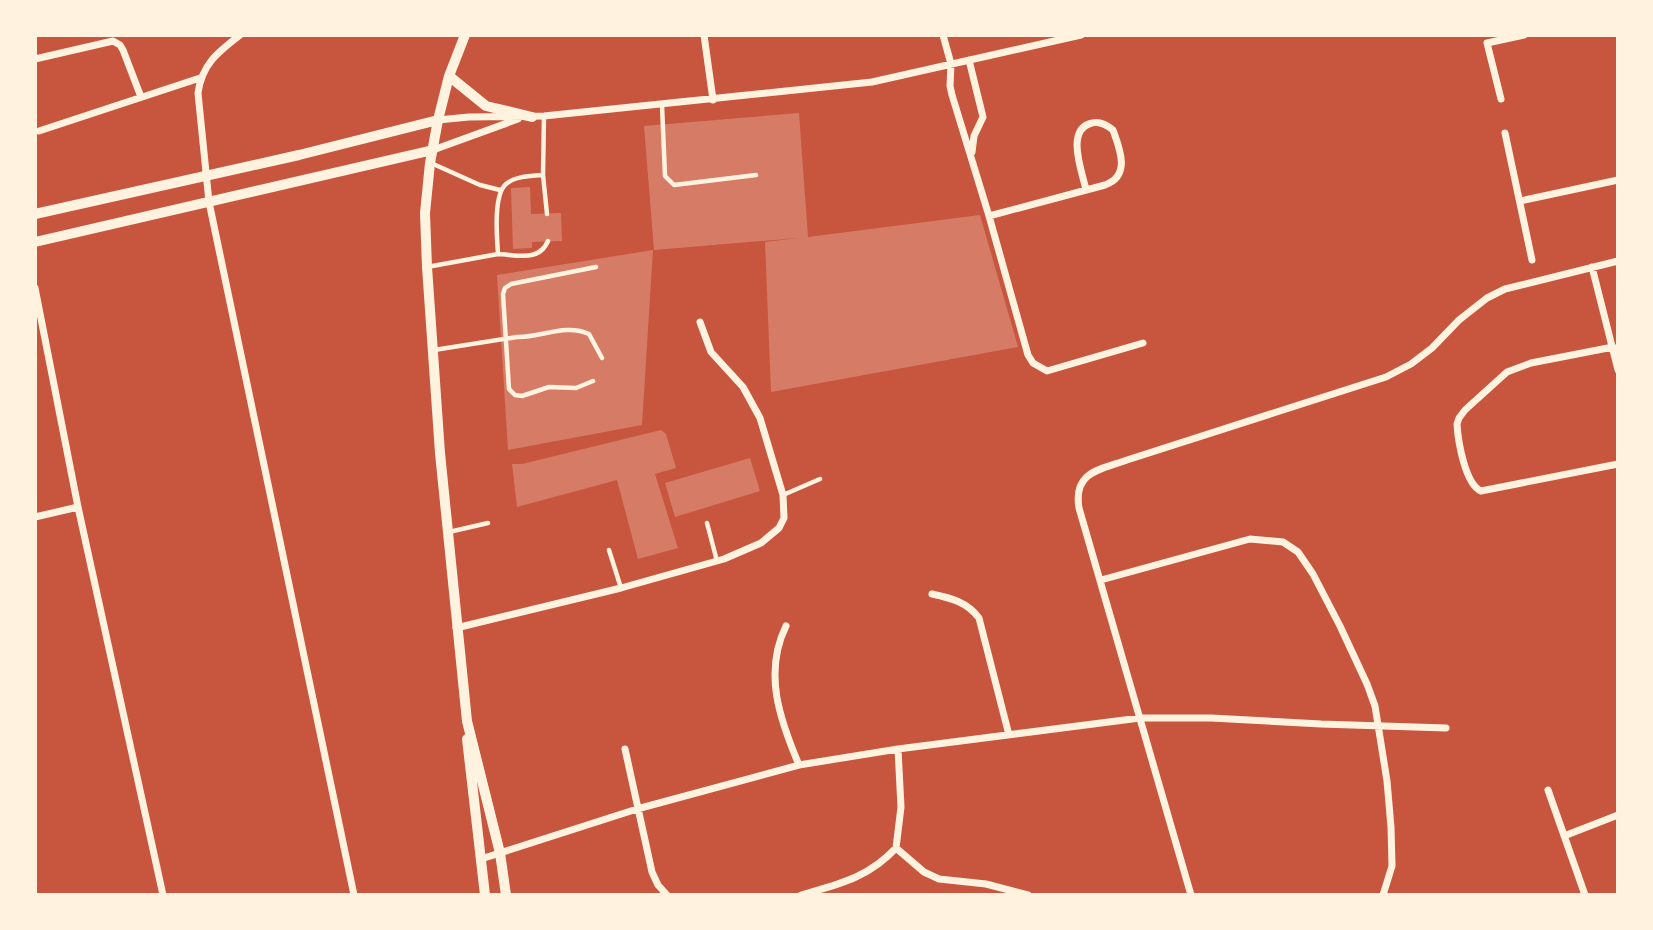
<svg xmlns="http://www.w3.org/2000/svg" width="1653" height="930" viewBox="0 0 1653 930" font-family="Signika,sans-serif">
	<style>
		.building { fill: #d67c66 }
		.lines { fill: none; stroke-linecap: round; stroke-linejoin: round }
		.service { stroke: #fff3e0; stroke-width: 4.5 }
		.minor { stroke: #fff3e0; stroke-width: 7 }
		.tertiary { stroke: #fff3e0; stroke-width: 10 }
	</style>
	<rect width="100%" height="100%" fill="#c8553d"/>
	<!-- building -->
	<path class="building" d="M799 113 808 237 980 215 1018 347 771 392 765 242 797 238 654 250 644 126Z
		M530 187 531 214 561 213 562 241 532 242V248L513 249 511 188Z
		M653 250 642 425 508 450 497 275Z
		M661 430 666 434 676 468 655 474 678 548 638 559 617 480 517 507 512 464H522Z
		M750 458 760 491 675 517 665 483Z"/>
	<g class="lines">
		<!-- service -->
		<path class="service" d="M662 105 665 176 674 185 756 175
			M431 163 480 185 500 190
			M543 175 547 214
			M498 254C518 255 539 262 548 241
			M427 267 498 254C497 238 493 195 506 184 515 176 531 176 543 175L544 116
			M434 350 517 337C540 338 566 323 589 334L602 358
			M593 381 576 388 549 387 522 396 515 395 509 389 503 294 505 288 511 284 596 267
			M783 495 820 479
			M707 523 717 561
			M449 532 488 523
			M609 550 621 588"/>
		<!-- minor -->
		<path class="minor" d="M240 35C218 52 202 64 198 93L209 202 354 895
			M704 35 713 100
			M943 35 951 64 950 86 952 95 989 216 1028 355 1033 363 1047 371 1143 343
			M35 59 113 41 120 45 123 50 141 97
			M969 60 983 117 974 136 972 152
			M1501 99 1487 43 1524 35
			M438 120 469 117 544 116 872 82 1081 35
			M39 131 200 78
			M1505 133 1532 260
			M433 150 518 119
			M1520 201 1618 180
			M989 216 1105 185C1131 176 1120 149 1113 130 1107 125 1099 121 1092 123 1065 129 1082 171 1086 190
			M1592 267 1618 370
			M35 288 78 507 163 895
			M1613 347 1531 363 1507 372 1465 410 1459 418 1457 424C1458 441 1465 484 1481 491L1618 464
			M35 517 78 507
			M1101 580 1250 539 1283 542 1298 552 1313 574 1340 626 1367 684 1375 706 1387 781 1391 827 1392 866 1383 895
			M932 594C951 598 967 602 979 618L1009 735
			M786 626C763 673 780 720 799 765
			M456 628 621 588 724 559 761 543 779 528 784 518 783 495 760 418 743 387 711 352 700 322
			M625 749 652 872 658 885 667 895
			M1548 790 1585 895
			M1564 836 1618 815
			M896 848 924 872 939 879 986 884 1028 895
			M481 859 637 809 799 765 898 749 1140 718H1211L1321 724 1446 728
			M801 895C839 884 868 878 896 848L901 807 898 749
			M1191 895 1079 508C1073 472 1099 470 1127 460L1386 377 1411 364 1432 348 1459 320 1487 298 1505 289 1618 261"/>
		<!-- tertiary -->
		<path class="tertiary" d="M465 35 449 76 438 120 430 163 425 213 427 267 440 453 467 721 500 853 506 895
			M449 76 486 106 532 117
			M35 214 299 155 438 120
			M35 242 433 150
			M467 739 485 895"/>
	</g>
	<!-- border -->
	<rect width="1653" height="930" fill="none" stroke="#fff3e0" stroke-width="74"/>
</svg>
